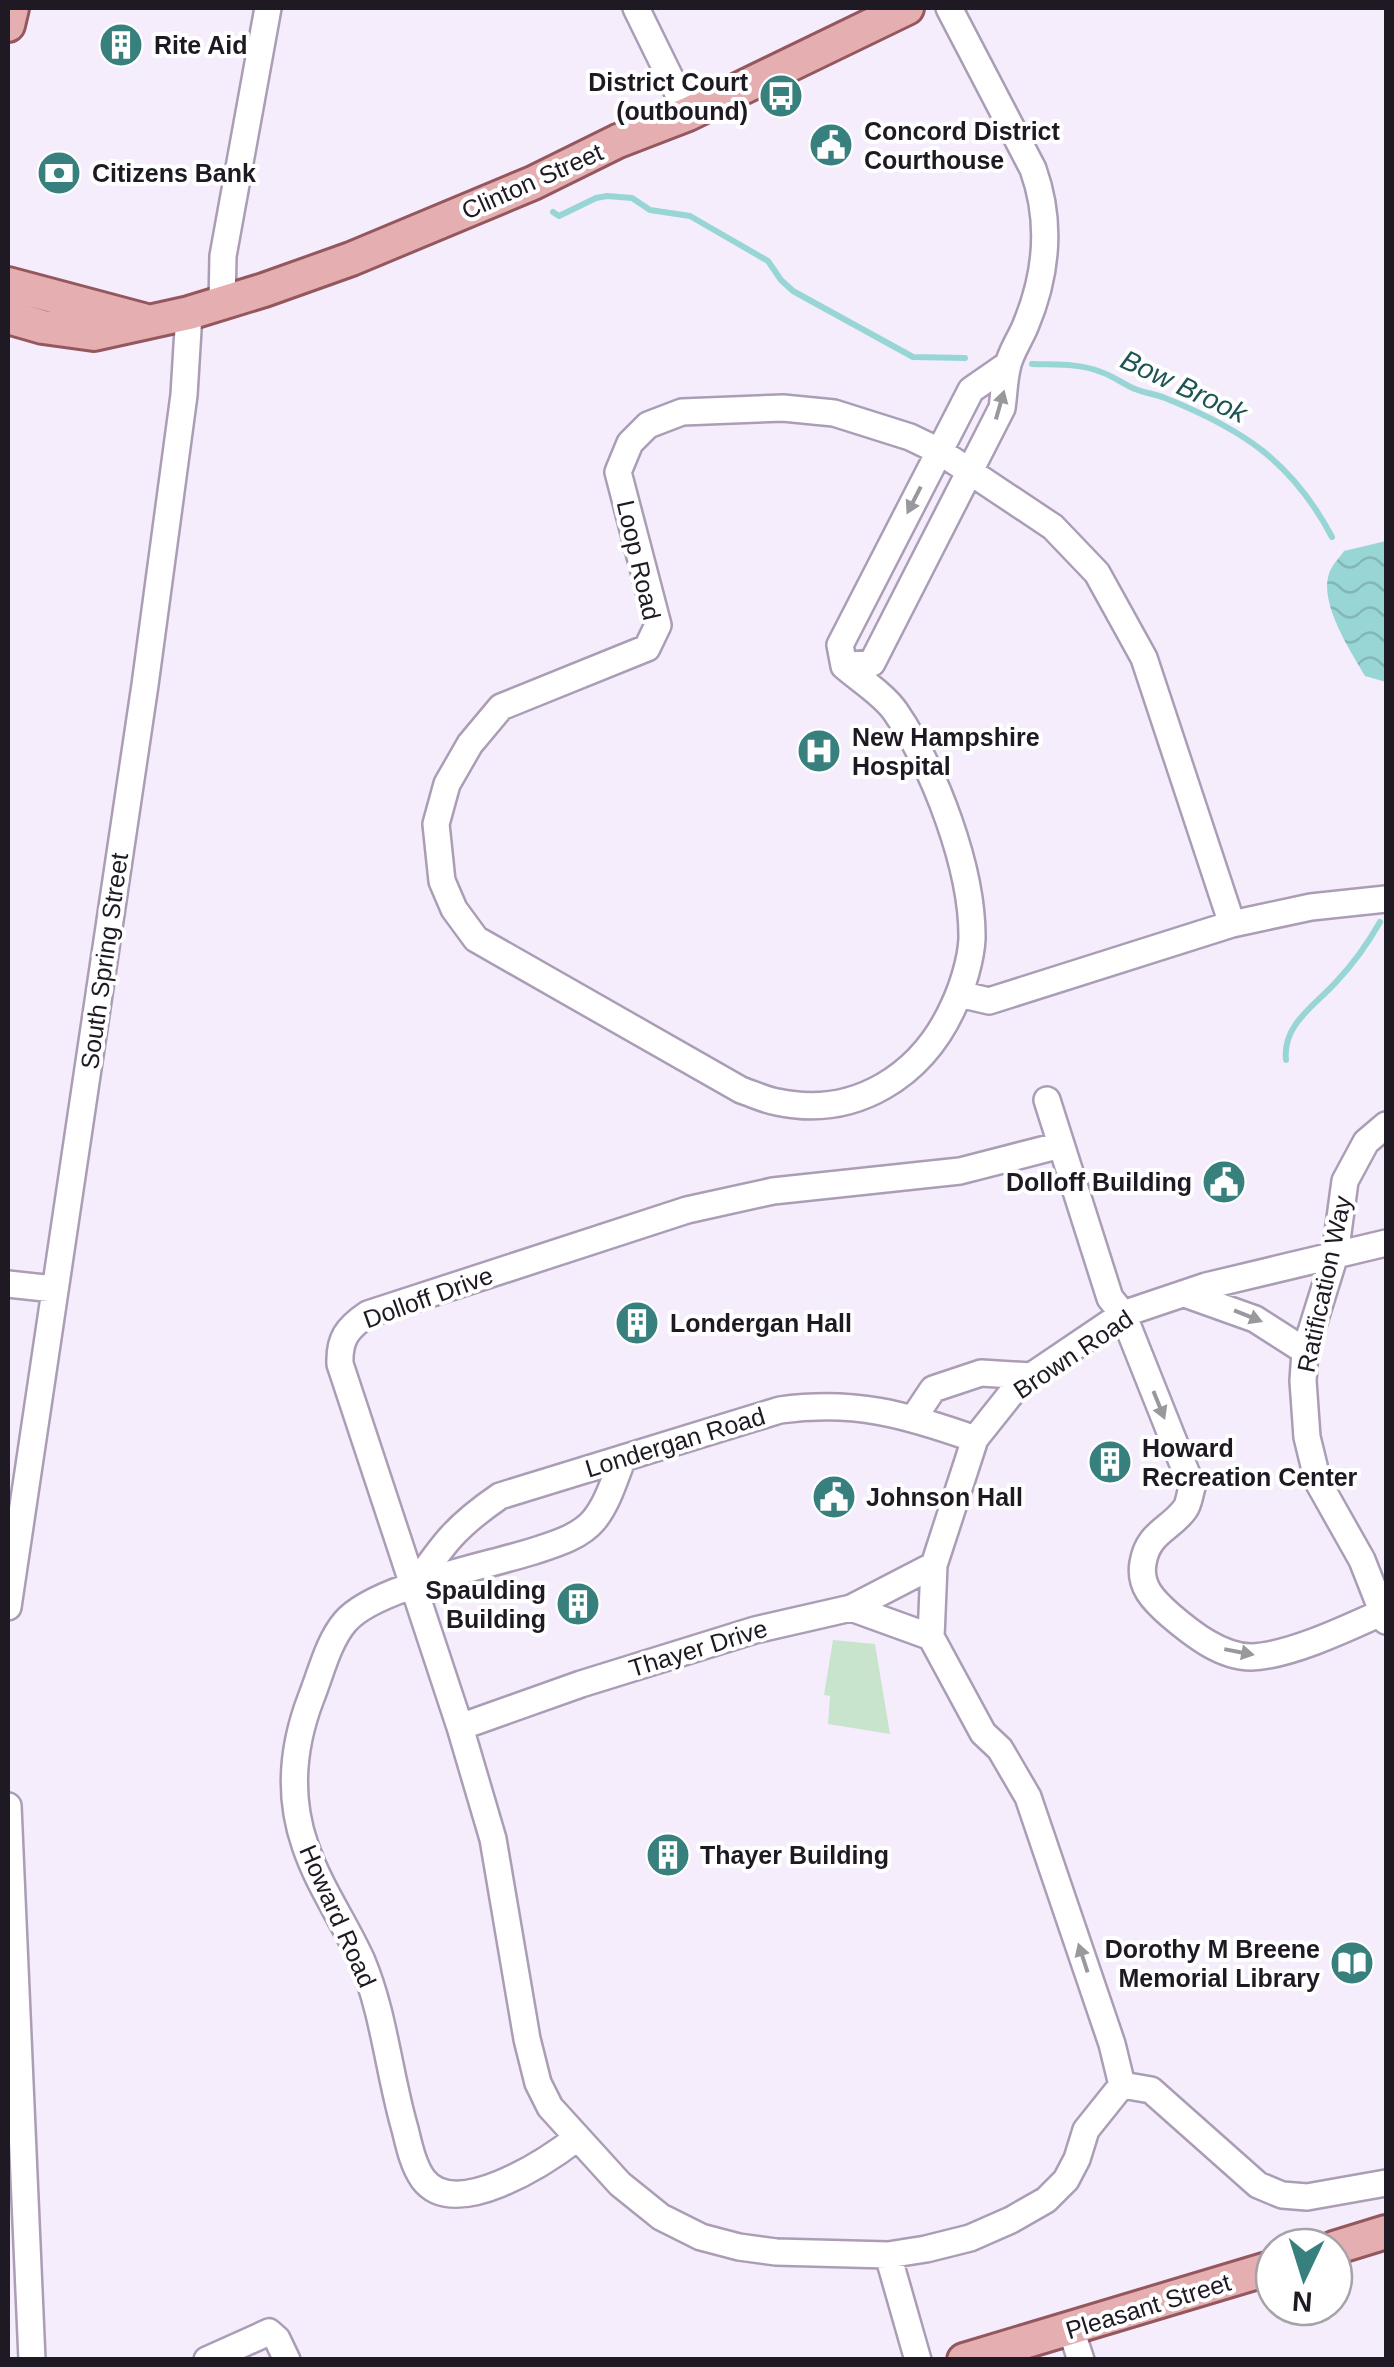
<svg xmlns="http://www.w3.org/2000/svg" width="1394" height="2367" viewBox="0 0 1394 2367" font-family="Helvetica,sans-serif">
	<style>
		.park { fill: #c9e4cd }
		.water { fill: url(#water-waves) }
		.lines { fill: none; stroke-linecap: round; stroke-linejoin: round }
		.stream { stroke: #98d6d6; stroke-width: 6 }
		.minor-casing { stroke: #aa9db5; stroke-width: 30 }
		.major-casing { stroke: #94575d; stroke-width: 38 }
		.minor { stroke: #fff; stroke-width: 25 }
		.major { stroke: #e5aeb1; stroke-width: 32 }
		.oneway { fill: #9a989c }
		.labels { text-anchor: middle; stroke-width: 8; stroke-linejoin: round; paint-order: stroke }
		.poi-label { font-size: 25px; font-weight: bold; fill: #1e1922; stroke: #fff; text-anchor: start }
		.street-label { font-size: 25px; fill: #1e1922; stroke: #fff }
		.water-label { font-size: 28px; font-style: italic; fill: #1e5454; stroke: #fff }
	</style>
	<defs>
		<pattern id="water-waves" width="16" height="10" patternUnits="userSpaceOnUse" patternTransform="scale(2.5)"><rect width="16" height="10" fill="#98d6d6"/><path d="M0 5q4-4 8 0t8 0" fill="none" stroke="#83b7b7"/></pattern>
	</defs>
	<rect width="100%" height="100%" fill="#f5edfc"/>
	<!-- park -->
	<path class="park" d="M833 1640 875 1644 890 1734 828 1724 830 1696 824 1695Z"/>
	<!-- water -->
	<path class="water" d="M1386 541V682L1365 676C1351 651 1317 601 1330 571 1333 564 1340 557 1344 551Z"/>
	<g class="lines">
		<!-- stream -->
		<path class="stream" d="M553 212 559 216 596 198 607 196 632 198 650 210 690 216 768 261 781 280 793 291 913 357 965 358
			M1032 364C1056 365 1078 363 1101 372 1113 376 1123 384 1135 389 1145 393 1155 394 1165 398 1242 429 1292 461 1332 537
			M1286 1060C1282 1024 1316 1005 1337 981 1354 963 1368 943 1380 922"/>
		<defs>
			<path id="minor" d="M636 8 688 114
				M949 8 1033 169C1052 222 1047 275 1025 327 1019 341 1009 355 1007 369 1004 382 1004 395 1002 408L872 663 844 666 840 645 971 390 1007 365
				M222 304 223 256 268 8
				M844 666C860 680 883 694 895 711 935 769 973 869 972 939 971 959 963 986 954 1005 923 1075 856 1119 777 1102 765 1100 753 1094 741 1090L476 939 454 909 442 881 436 824 447 784 470 744 501 707 647 648 658 625 618 472 630 443 648 425 682 412 783 408 834 413 910 437 939 451 1053 527 1097 573 1144 658 1232 924
				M959 994 989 1001 1232 924 1311 907 1386 899
				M1047 1100 1110 1298 1123 1314 1192 1487C1190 1493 1189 1504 1185 1509 1171 1529 1148 1532 1143 1563 1139 1586 1153 1600 1170 1615 1191 1633 1221 1657 1251 1657 1289 1656 1348 1628 1383 1612
				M1386 1125 1366 1142 1345 1181 1335 1255 1305 1351 1303 1381 1307 1437 1318 1482 1362 1560 1386 1621
				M1061 1145 960 1171 773 1191 687 1210 368 1314C347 1328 339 1339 340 1364L460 1727 493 1839 527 2039 538 2083 550 2107 620 2184 661 2217 701 2237 739 2247 776 2252 888 2255 926 2249 970 2238 1011 2220 1046 2200 1066 2180 1077 2159 1086 2130 1122 2085
				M8 1284 54 1289
				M1185 1294 1255 1319 1305 1351
				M913 1419 933 1389 981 1373 1031 1376
				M414 1586C444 1543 456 1526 500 1496L780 1410C855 1400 904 1414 975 1439
				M8 1607 145 685 184 395 189 313
				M851 1608 931 1637 983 1733 1000 1749 1028 1797 1112 2044 1122 2085
				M931 1637 934 1565 975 1439 1018 1385 1123 1314 1206 1286 1386 1243
				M460 1727 581 1684 755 1630 851 1608 934 1565
				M8 1806 32 2360
				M1122 2085 1151 2090 1258 2185 1282 2195 1307 2197 1386 2183
				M577 2138C546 2162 455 2222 423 2179 413 2165 409 2145 405 2129 389 2074 384 2013 362 1961 344 1921 319 1887 305 1845 288 1796 293 1745 311 1698 321 1673 328 1642 345 1622 374 1587 487 1566 534 1551 555 1544 580 1537 594 1520 608 1503 615 1478 623 1458
				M888 2255 918 2360
				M1071 2330 1081 2360
				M207 2360 269 2332 277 2339 287 2360"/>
			<path id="major" d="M8 25 12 8
				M8 284 143 320
				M8 317 43 327 94 334 189 313 264 290 351 259 533 183 618 141 688 114 907 8
				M1334 2248 1386 2232
				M964 2360 1274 2267"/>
		</defs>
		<!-- minor casing -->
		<use href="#minor" class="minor-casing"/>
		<!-- major casing -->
		<use href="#major" class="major-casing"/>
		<!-- minor -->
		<use href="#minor" class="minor"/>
		<!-- major -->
		<use href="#major" class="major"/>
	</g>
	<!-- one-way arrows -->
	<defs><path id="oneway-solid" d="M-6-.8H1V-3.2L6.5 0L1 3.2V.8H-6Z" transform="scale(2.5)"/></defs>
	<g class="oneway">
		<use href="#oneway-solid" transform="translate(1000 405) rotate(-74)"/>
		<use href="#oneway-solid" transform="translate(914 500) rotate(117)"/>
		<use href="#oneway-solid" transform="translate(1248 1316) rotate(22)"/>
		<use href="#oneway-solid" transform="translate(1159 1405) rotate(68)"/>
		<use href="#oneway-solid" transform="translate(1239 1652) rotate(11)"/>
		<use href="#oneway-solid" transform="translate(1083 1958) rotate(-108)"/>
	</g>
	<!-- icons -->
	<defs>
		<symbol id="building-disc" viewBox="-11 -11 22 22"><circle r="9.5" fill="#38807e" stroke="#fff"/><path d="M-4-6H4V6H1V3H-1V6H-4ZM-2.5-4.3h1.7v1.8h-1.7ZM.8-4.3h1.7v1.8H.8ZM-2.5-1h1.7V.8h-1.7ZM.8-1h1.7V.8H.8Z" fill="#fff"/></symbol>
		<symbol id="bus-disc" viewBox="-11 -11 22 22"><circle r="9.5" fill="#38807e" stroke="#fff"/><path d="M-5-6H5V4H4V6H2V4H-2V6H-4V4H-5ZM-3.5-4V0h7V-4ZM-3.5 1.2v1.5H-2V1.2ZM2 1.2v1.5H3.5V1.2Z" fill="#fff"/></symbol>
		<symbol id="civic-disc" viewBox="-11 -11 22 22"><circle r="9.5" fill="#38807e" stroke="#fff"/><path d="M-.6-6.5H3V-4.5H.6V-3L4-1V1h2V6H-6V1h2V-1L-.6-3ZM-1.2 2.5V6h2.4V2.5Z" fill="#fff"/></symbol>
		<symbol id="bank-disc" viewBox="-11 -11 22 22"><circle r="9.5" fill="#38807e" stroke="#fff"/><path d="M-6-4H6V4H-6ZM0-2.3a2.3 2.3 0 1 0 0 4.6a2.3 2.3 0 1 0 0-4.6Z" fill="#fff"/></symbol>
		<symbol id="hospital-disc" viewBox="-11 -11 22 22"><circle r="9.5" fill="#38807e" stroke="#fff"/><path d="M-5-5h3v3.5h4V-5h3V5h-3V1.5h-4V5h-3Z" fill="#fff"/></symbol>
		<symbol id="library-disc" viewBox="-11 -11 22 22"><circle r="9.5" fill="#38807e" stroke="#fff"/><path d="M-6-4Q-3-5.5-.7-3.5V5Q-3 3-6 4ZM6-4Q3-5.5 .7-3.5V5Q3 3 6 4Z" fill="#fff"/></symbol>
	</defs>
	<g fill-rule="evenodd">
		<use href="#building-disc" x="96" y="20" width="50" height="50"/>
		<use href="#bus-disc" x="756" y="71" width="50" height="50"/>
		<use href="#civic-disc" x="806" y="120" width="50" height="50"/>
		<use href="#bank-disc" x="34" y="148" width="50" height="50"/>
		<use href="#hospital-disc" x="794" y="726" width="50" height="50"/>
		<use href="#civic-disc" x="1199" y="1157" width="50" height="50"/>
		<use href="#building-disc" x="612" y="1298" width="50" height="50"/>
		<use href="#building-disc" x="1085" y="1437" width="50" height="50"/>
		<use href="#civic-disc" x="809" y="1472" width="50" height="50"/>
		<use href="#building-disc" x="553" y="1579" width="50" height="50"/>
		<use href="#building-disc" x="643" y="1830" width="50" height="50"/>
		<use href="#library-disc" x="1327" y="1938" width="50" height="50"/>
	</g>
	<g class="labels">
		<!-- poi labels -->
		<g class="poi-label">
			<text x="154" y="54">Rite Aid</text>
			<text x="748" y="91" text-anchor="end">District Court<tspan x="748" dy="29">(outbound)</tspan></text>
			<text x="864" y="140">Concord District<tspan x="864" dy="29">Courthouse</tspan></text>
			<text x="92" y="182">Citizens Bank</text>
			<text x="852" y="746">New Hampshire<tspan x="852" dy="29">Hospital</tspan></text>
			<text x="1192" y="1191" text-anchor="end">Dolloff Building</text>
			<text x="670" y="1332">Londergan Hall</text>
			<text x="1142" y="1457">Howard<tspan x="1142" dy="29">Recreation Center</tspan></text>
			<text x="866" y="1506">Johnson Hall</text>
			<text x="546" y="1599" text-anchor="end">Spaulding<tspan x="546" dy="29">Building</tspan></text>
			<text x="700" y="1864">Thayer Building</text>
			<text x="1320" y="1958" text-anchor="end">Dorothy M Breene<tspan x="1320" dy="29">Memorial Library</tspan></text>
		</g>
		<!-- street labels -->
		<g class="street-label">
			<text transform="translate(532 181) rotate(-24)" y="9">Clinton Street</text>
			<text transform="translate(639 560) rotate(77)" y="9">Loop Road</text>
			<text transform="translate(104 961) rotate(-82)" y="9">South Spring Street</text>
			<text transform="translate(1324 1284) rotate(-78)" y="9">Ratification Way</text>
			<text transform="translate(428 1297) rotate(-20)" y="9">Dolloff Drive</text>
			<text transform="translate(1073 1354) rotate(-34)" y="9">Brown Road</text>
			<text transform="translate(675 1442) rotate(-17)" y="9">Londergan Road</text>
			<text transform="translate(698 1648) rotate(-17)" y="9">Thayer Drive</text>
			<text transform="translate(338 1916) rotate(66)" y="9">Howard Road</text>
			<text transform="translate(1148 2306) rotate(-17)" y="9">Pleasant Street</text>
		</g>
		<!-- water labels -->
		<g class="water-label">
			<text transform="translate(1184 386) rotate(25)" y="10">Bow Brook</text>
		</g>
	</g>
	<!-- border -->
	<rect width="1394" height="2367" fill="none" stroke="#1e1922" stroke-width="20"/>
	<!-- north arrow -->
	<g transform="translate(1304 2277) rotate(184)"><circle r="48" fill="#ffffff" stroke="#a5a3a7" stroke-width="2.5"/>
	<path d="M0-8L18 38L0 25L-18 38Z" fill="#38807e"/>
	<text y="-15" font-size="28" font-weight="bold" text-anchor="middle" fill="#1e1922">N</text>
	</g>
</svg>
